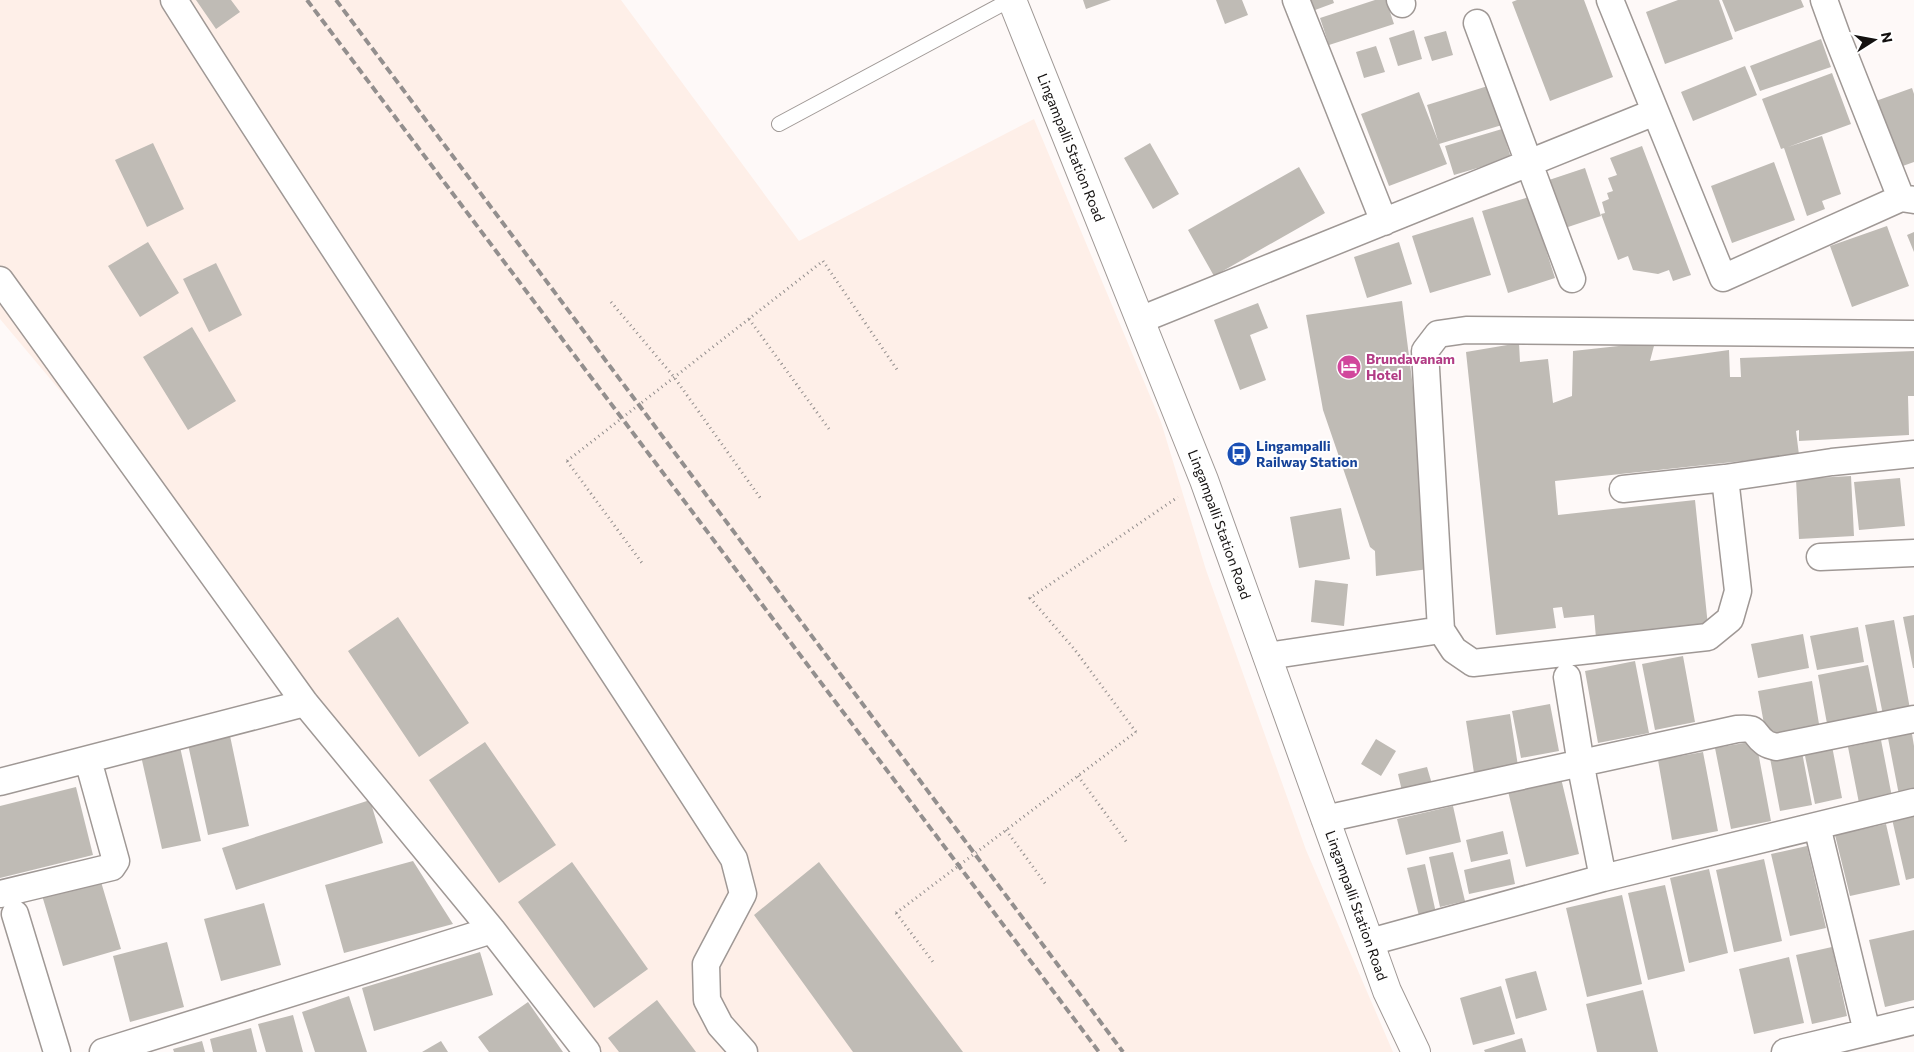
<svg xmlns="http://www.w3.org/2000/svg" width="1914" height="1052" viewBox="0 0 1914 1052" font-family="Commissioner,sans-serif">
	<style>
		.built { fill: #feefe8 }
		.building { fill: #bfbbb5 }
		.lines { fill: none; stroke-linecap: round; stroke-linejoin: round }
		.lane-casing { stroke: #9f9895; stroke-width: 16 }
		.street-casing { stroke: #9f9895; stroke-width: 29 }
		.secondary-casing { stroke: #9f9895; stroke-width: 30 }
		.path { stroke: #918d8c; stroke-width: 3; stroke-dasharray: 1 4; stroke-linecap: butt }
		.lane { stroke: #fff; stroke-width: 14 }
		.street { stroke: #fff; stroke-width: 26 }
		.secondary { stroke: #fff; stroke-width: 28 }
		.rail { stroke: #938f8e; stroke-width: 4; stroke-dasharray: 8 4; stroke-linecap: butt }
		.path-bridge { stroke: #918d8c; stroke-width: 3; stroke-dasharray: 1 4; stroke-linecap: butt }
		.labels { text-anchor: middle; stroke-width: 4; stroke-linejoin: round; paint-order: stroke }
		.street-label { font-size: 14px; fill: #141110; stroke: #fff }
		.hotel-label { font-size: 14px; font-weight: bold; fill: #b23c85; stroke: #fff; text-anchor: start }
		.transit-label { font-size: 14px; font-weight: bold; fill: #164399; stroke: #fff; text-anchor: start }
	</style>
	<rect width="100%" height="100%" fill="#fef9f8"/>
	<!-- built -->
	<path class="built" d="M0 0H621L799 241 1034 119 1161 422 1206 570 1306 850 1393 1052H601L434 836 0 319Z"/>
	<!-- building -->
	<path class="building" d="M196 0H231L240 12 216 29Z
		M1083 0H1111L1086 9Z
		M1216 0H1242L1248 15 1225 24Z
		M1302 0H1333L1334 3 1307 13Z
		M1375 0H1386L1394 24 1329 45 1320 18Z
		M1517 0H1584L1613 77 1550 101 1512 2Z
		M1678 0H1719L1733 39 1665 64 1646 12Z
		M1722 0H1801L1804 7 1735 32Z
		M1414 30 1422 59 1398 66 1389 38Z
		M1446 31 1453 55 1432 61 1424 37Z
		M1821 39 1831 67 1760 91 1750 66Z
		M1376 46 1385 72 1364 78 1356 52Z
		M1745 66 1757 95 1693 121 1681 92Z
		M1832 73 1851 124 1788 147 1822 136 1841 194 1822 201 1825 209 1807 216 1784 148 1781 149 1762 99Z
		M1491 85 1502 125 1439 144 1427 105Z
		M1912 88 1914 94V162L1897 168 1873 102Z
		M1419 92 1447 164 1389 186 1361 114Z
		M1502 129 1511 158 1454 175 1445 146Z
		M153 143 184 209 147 227 115 160Z
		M1150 143 1179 194 1153 209 1124 158Z
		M1642 146 1691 275 1673 281 1669 270 1658 274 1633 270 1628 256 1618 260 1601 214 1605 213 1602 202 1609 199 1607 193 1613 191 1608 178 1617 175 1610 158Z
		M1774 162 1795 220 1732 243 1711 186Z
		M1299 167 1325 213 1214 276 1188 230Z
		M1585 168 1601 216 1562 229 1546 181Z
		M1529 197 1555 278 1508 293 1482 211Z
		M1473 217 1491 275 1430 293 1412 236Z
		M1887 226 1909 286 1852 307 1830 246Z
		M1914 232V252L1907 235Z
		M148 242 179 293 140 317 108 266Z
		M1399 242 1412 284 1367 298 1354 257Z
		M216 263 242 315 209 332 183 279Z
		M1402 301 1436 568 1376 576 1375 551 1370 547 1323 410 1306 315Z
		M1258 303 1268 328 1250 335 1266 380 1240 390 1214 320Z
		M192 327 236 401 188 430 143 357Z
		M1655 342 1650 361 1729 350 1730 377H1741L1740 358 1914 351V396H1908L1909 435 1799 441V430L1796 431 1799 455 1555 481 1558 515 1695 500 1708 626 1596 638 1594 615 1564 618 1562 607 1553 608 1556 628 1496 635 1466 352 1519 343 1520 362 1548 359 1553 403 1572 396 1573 351Z
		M1851 476 1854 536 1799 539 1796 479Z
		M1900 478 1905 526 1859 530 1854 482Z
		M1341 508 1350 559 1299 568 1290 517Z
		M1315 580 1348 584 1344 626 1311 622Z
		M1914 615V668H1913L1903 617Z
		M398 617 469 723 419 757 348 651Z
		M1894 620 1910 709 1883 715 1865 625Z
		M1858 627 1864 662 1817 670 1810 636Z
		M1803 634 1809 668 1758 678 1751 644Z
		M1683 656 1695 722 1655 730 1642 664Z
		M1635 661 1649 733 1598 743 1585 671Z
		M1868 665 1879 719 1828 729 1818 675Z
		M1812 681 1819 724 1766 735 1758 691Z
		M1550 704 1559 751 1521 758 1512 711Z
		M1510 714 1518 766 1474 773 1466 721Z
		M1911 728 1914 746V792L1899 795 1887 733Z
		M229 731 249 826 208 835 187 740Z
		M1376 739 1396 751 1381 776 1361 764Z
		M1881 740 1892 797 1859 803 1848 747Z
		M1756 741 1771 821 1731 829 1715 748Z
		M485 742 556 845 499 883 429 780Z
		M1832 746 1842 798 1815 804 1804 751Z
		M180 747 201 841 162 849 141 756Z
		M1703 752 1718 831 1672 840 1658 760Z
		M1802 752 1812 805 1780 811 1770 758Z
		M1427 767 1432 784 1402 791 1398 774Z
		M1560 774 1579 854 1526 867 1507 787Z
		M76 787 93 855 0 878V806Z
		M370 800 383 843 236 890 222 848Z
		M1453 806 1461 842 1406 855 1397 819Z
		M1914 814V878L1906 880 1892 819Z
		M1886 824 1900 885 1850 896 1835 835Z
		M1503 831 1508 854 1471 862 1466 840Z
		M1807 846 1826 928 1790 936 1771 854Z
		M1453 852 1465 901 1440 907 1429 857Z
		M1510 859 1515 884 1469 894 1464 870Z
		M1764 859 1782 941 1734 952 1716 870Z
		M413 861 453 924 344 953 325 885Z
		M572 862 648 969 594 1008 518 902Z
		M819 862 963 1052H853L754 915Z
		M1425 864 1436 913 1419 916 1407 868Z
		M1709 869 1728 953 1689 963 1670 878Z
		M99 875 121 949 63 966 41 892Z
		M1665 885 1685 971 1648 980 1628 893Z
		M1622 895 1642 984 1587 997 1566 908Z
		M264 903 281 965 221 981 204 919Z
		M1914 930V1000L1885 1007 1869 940Z
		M167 942 184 1007 130 1022 113 956Z
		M1832 947 1847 1016 1812 1024 1796 955Z
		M480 952 493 995 374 1031 362 988Z
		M1789 957 1804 1023 1754 1034 1739 969Z
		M1536 971 1547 1010 1516 1019 1505 979Z
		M1501 986 1515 1034 1473 1045 1460 998Z
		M1643 990 1658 1052H1597L1586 1004Z
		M349 996 367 1052H315L302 1012Z
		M657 1000 696 1052H619L608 1038Z
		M528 1002 563 1052H489L478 1037Z
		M293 1015 303 1052H266L258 1024Z
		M251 1028 257 1052H213L210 1039Z
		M1522 1038 1526 1052H1485L1484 1050Z
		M202 1041 205 1052H174L173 1049Z
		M441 1041 448 1052H422Z"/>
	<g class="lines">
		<defs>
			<path id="lane" d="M779 124 1010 0"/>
			<path id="street" d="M174 0C356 289 550 571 734 859L743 894 706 964 707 1000 720 1025 744 1052
				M1296 0 1384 222
				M1400 0 1402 4
				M1610 0 1723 278 1901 198 1914 200
				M1824 0 1837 36 1901 198
				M1477 23 1572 279
				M0 280 305 703 492 930 587 1052
				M1140 320 1655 112
				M1914 334 1466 330 1438 334 1425 351 1441 630 1454 650 1473 663 1708 637 1730 619 1738 591 1725 478 1832 462 1914 454
				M1623 489 1725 478
				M1820 557 1914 553
				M1267 656 1441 630
				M1567 677 1583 777 1603 878
				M0 782 305 703
				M1325 819 1737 729C1759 727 1752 733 1764 742 1767 745 1773 746 1776 747L1914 719
				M1817 826 1867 1032
				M0 894 112 867 116 861 88 760
				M15 914 57 1052
				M1370 942 1603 878 1914 802
				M103 1052 492 930
				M1785 1052 1914 1021"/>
			<g id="secondary">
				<path id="s1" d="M1012 0 1204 480 1387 991 1416 1052"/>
			</g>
		</defs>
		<!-- lane casing -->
		<use href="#lane" class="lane-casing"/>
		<!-- street casing -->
		<use href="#street" class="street-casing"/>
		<!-- secondary casing -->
		<use href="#secondary" class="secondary-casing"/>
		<!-- path -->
		<path class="path" d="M823 261 898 371
			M611 302 674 377 761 499
			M749 319 829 429
			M567 461 642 563
			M1136 732 1075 650 1030 598 1178 497
			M1078 776 1128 844
			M1006 830 1047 886
			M896 913 933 962"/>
		<!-- lane -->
		<use href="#lane" class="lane"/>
		<!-- street -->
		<use href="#street" class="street"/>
		<!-- secondary -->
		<use href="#secondary" class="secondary"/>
		<!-- rail -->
		<path class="rail" d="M307 0 1099 1052
			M336 0 1123 1052"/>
		<!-- path-bridge -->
		<path class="path-bridge" d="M567 461 823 261
			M896 913 1136 732"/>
	</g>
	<!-- icons -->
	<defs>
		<symbol id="hotel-disc" viewBox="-11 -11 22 22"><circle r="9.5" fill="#d1479c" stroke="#fff"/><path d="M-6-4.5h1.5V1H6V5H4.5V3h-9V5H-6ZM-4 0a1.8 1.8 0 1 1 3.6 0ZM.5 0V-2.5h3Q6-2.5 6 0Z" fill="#fff"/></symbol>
		<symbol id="bus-disc" viewBox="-11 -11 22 22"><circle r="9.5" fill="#1a4fb4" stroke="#fff"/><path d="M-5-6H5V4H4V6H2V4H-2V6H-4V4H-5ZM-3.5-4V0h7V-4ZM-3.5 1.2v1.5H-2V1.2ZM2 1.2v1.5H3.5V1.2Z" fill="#fff"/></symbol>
	</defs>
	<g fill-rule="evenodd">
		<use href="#hotel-disc" x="1335" y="353" width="28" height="28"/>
		<use href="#bus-disc" x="1225" y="440" width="28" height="28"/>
	</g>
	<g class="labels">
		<!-- street labels -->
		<g class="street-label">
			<text dy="5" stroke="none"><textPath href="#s1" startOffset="159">Lingampalli Station Road</textPath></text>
			<text dy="5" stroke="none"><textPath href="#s1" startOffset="564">Lingampalli Station Road</textPath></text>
			<text dy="5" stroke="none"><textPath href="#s1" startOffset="969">Lingampalli Station Road</textPath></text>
		</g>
		<!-- hotel labels -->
		<g class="hotel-label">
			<text x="1366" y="364">Brundavanam<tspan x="1366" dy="16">Hotel</tspan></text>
		</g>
		<!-- transit labels -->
		<g class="transit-label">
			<text x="1256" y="451">Lingampalli<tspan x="1256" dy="16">Railway Station</tspan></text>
		</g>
	</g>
	<!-- north arrow -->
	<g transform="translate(1874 40) rotate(79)" stroke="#ffffff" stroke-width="4" paint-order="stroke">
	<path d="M0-4L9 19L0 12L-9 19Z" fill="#141110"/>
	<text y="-8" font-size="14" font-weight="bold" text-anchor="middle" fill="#141110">N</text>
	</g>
</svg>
